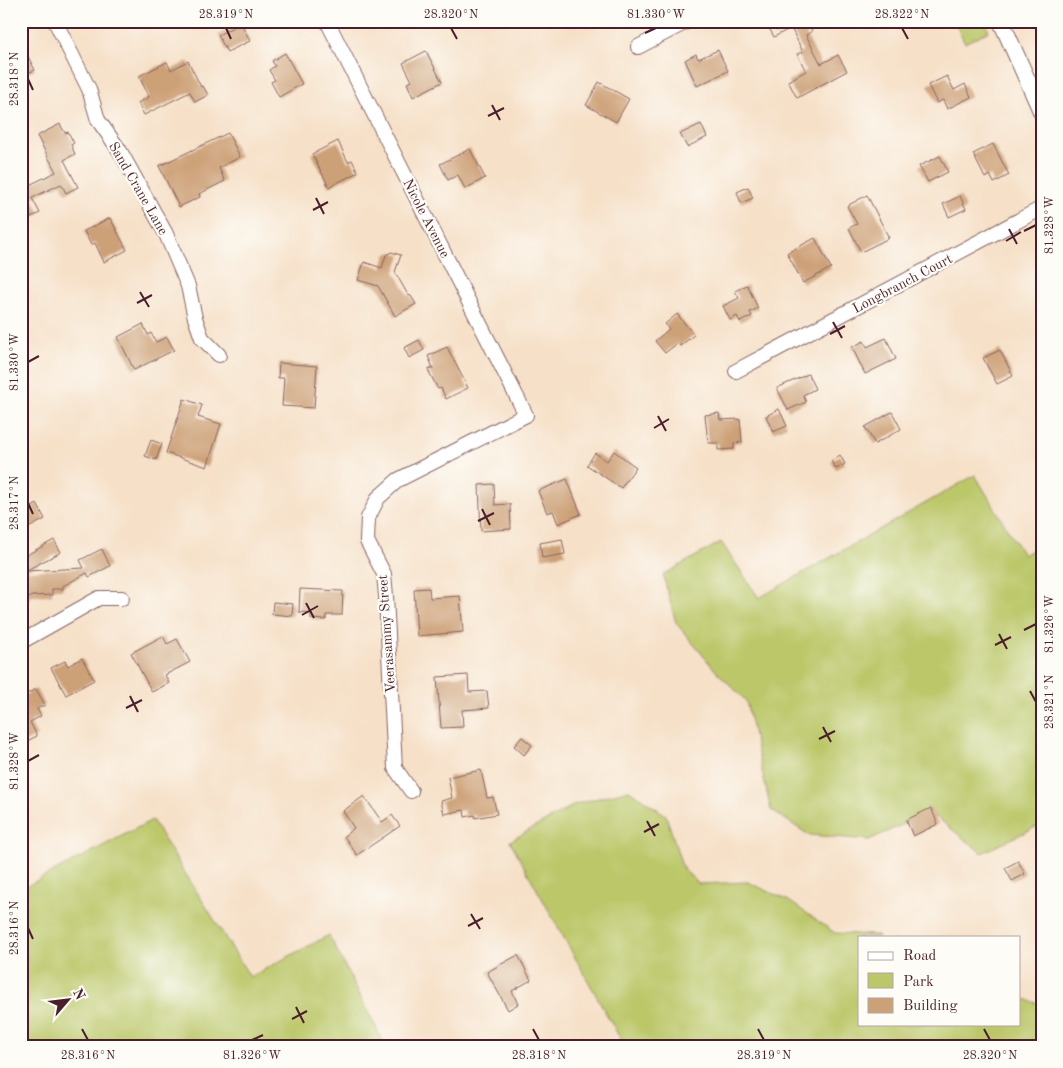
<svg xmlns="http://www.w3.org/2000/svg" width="1063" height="1068" viewBox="0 0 1063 1068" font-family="'Old Standard TT',serif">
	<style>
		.green { fill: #bbc769; stroke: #82734a }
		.building { fill: #cda178 }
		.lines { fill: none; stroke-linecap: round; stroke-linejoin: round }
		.minor-casing { stroke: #866362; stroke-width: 16 }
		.tertiary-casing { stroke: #866362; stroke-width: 18 }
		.minor { stroke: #fff; stroke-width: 14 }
		.tertiary { stroke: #fff; stroke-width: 16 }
		.ticks { fill: none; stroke: #4a1f2b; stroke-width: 2 }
		.labels { text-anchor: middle; stroke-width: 4.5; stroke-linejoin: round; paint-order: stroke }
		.street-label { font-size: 14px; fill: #4a1f2b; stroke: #fdfcf7 }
		.neatline { fill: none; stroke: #4a1f2b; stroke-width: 2 }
		.ticks-label { font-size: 12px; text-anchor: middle; fill: #4a1f2b }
	</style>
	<rect width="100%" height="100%" fill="#fdfcf7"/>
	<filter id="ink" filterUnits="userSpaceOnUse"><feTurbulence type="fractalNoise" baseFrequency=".02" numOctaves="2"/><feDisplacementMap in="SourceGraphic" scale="10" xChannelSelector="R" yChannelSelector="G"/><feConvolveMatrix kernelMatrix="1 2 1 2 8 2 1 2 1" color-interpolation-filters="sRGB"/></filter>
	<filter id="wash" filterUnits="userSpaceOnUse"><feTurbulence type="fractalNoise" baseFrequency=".0096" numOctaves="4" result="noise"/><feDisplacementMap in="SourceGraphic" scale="20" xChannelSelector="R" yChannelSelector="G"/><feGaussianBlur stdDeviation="1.12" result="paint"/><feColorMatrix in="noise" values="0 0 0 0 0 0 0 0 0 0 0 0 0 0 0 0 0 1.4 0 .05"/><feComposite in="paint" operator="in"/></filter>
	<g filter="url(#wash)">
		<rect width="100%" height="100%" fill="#f6e0c7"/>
		<!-- green -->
		<path class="green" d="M954 21H984L989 31 965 43Z
			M975 475 1023 555 1042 544V824L982 853 930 812 869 840 809 835 771 810 746 701 716 671 676 623 663 575 721 542 759 598Z
			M629 790 666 815 683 869 699 884 748 882 789 901 835 933 877 935 879 937H859V1024H1019V997L1042 1005V1047H608L621 1040 510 841 576 804Z
			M152 820 250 977 329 935 386 1047H21V889Z"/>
		<g id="blocks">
			<!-- building -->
			<path class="building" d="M772 21H807L812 31 806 35 821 64 838 55 847 71 797 98 788 81 806 71 797 54 803 52 791 28 774 37 767 24Z
				M241 23 250 41 227 52 218 35Z
				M21 43 35 70 21 76Z
				M718 50 728 71 697 86 685 60 696 54 698 59Z
				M426 51 442 82 413 97 407 83 412 81 403 63Z
				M285 53 302 84 279 97 271 82 275 80 269 70 275 66 272 61Z
				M188 61 201 87 203 86 208 95 195 102 190 92 144 115 138 103 149 97 139 76 167 62 171 70Z
				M947 76 954 90 965 84 971 97 947 109 943 100 937 103 928 85Z
				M599 82 629 99 616 122 586 105Z
				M60 124 65 133 68 132 74 143 71 145 75 154 64 160 78 187 66 193 61 184 32 198 40 213 26 220 21 211V204L26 201 21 189 56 172 37 136Z
				M701 124 707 137 687 147 680 134Z
				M228 133 240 157 219 168 225 181 199 194 200 197 179 207 159 166Z
				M338 141 348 162 352 160 358 172 329 187 312 154Z
				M993 144 1009 175 994 183 990 175 985 178 973 154Z
				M470 149 485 178 465 189 458 175 448 180 440 164Z
				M940 156 948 172 928 182 919 166Z
				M748 187 753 198 741 203 737 192Z
				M867 195 889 238 861 252 849 228 857 224 847 206Z
				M960 196 966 209 949 217 943 204Z
				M110 218 127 250 104 262 95 243 91 245 84 231Z
				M815 238 831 268 803 283 787 253Z
				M391 252 401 255 395 272 408 295 411 296 416 304 395 316 378 286 358 280 364 262 382 268 386 255Z
				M747 285 758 308 750 312 752 316 740 322 737 316 730 320 723 306 739 298 735 291Z
				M677 314 694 335 680 346 678 343 665 353 655 341 669 329 665 324Z
				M143 324 148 335 151 333 156 342 167 337 174 350 134 370 118 337Z
				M886 338 896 359 865 374 852 347 864 341 867 347Z
				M419 340 424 350 409 358 404 348Z
				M447 347 468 388 446 399 441 388 438 389 428 370 433 368 428 356Z
				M1000 350 1013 376 997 384 983 358Z
				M279 363 317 366 314 408 282 406 284 378H278Z
				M808 374 815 389 803 395 806 402 788 410 777 388Z
				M184 399 202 405 198 417 221 424 207 467 166 453Z
				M779 409 787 426 773 432 766 416Z
				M892 412 901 429 875 444 865 427Z
				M719 413 720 420 740 419 742 442 734 443V449L718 450V443H708L705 415Z
				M151 440 162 444 156 460 145 456Z
				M614 451 636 467 621 488 587 465 595 453 607 461Z
				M840 455 845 464 836 469 831 461Z
				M567 479 581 514 558 524 553 511 547 513 538 491Z
				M494 484 495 505 510 504 511 529 481 531 479 485Z
				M37 504 45 519 21 532V513Z
				M562 539 565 554 542 558 540 543Z
				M54 540 61 552 25 571 84 568 80 560 102 549 110 566 89 577 87 573 63 586V589H52V595L32 596 21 602V558Z
				M429 588 430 598 460 596 463 632 417 636 414 589Z
				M300 589 343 591 342 615H326V620L311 619V613L299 612Z
				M273 602 293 604 292 616 272 614Z
				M163 636 167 644 177 639 190 662 165 675 169 683 152 692 131 653Z
				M82 658 94 680 66 695 51 668 65 661 68 666Z
				M468 675 469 692 487 691 489 708 462 710 463 727 441 728 437 677Z
				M36 689 45 705 37 709 41 716 30 722 37 736 21 744V697Z
				M522 737 532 745 524 755 514 746Z
				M481 770 487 798 493 797 497 814 475 818V815L465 817 464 810 444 814 441 801 452 798 448 777Z
				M364 796 382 822 392 815 400 826 357 855 344 836 354 828 343 811Z
				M931 808 938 824 913 836 906 820Z
				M1018 861 1025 874 1012 881 1005 868Z
				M518 955 531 980 512 991 518 1004 508 1010 487 972Z"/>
		</g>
	</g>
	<g filter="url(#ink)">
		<use href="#blocks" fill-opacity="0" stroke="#866362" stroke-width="1"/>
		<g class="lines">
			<defs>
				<path id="minor" d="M55 21 89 89 98 120 120 151 166 234 188 286 195 318 202 338 219 355
					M327 21 526 415 398 480 378 498 368 518 367 541 384 574 386 596 395 768 411 791
					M638 47 688 21
					M736 371 1042 208
					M21 642 99 598H122"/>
				<path id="tertiary" d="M1001 21 1042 113"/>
			</defs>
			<!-- minor casing -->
			<use href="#minor" class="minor-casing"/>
			<!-- tertiary casing -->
			<use href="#tertiary" class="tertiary-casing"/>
			<!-- minor -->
			<use href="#minor" class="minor"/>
			<!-- tertiary -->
			<use href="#tertiary" class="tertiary"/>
		</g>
	</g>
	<!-- ticks -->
	<path class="ticks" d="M226 28 231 39M451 28 457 39M902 28 908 39M645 33 656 28M28 79 33 90M492 105 500 120M488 116 504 108M316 198 324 214M313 210 328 202M1009 229 1017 244M1024 231 1036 225M1006 241 1021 232M140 292 149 307M137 303 152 295M833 322 842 338M830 334 845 326M28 362 39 356M658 416 666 431M654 428 669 419M28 503 33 514M482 509 490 525M478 521 494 513M306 603 314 618M302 615 318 606M1024 630 1036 624M999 634 1007 649M995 645 1011 637M1030 691 1036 702M130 696 138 712M126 708 142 700M823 727 831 742M819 739 835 731M28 761 39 755M647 821 655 836M644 832 659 824M471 914 480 929M468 926 483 918M28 928 33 939M296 1007 304 1023M292 1019 307 1011M82 1029 88 1040M533 1029 539 1040M758 1029 764 1040M984 1029 990 1040M252 1040 263 1035"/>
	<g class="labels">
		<!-- street labels -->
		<g class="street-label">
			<text transform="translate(139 188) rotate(60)" y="5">Sand Crane Lane</text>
			<text transform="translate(427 218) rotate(63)" y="5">Nicole Avenue</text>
			<text transform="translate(902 283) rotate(-28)" y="5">Longbranch Court</text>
			<text transform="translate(386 634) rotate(-94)" y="5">Veerasammy Street</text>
		</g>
	</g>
	<!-- margin -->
	<rect width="1063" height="1068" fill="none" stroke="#fdfcf7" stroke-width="55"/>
	<!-- legend -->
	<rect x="858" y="936" width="162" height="90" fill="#fdfcf7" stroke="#b5a4a5"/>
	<rect x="868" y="952" width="25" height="8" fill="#ffffff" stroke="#b5a4a5"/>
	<text x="903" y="960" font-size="15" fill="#4a1f2b">Road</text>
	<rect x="868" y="973" width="25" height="15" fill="#bbc769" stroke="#b5a4a5"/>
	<text x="903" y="986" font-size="15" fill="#4a1f2b">Park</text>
	<rect x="868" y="998" width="25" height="15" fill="#cda178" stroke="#b5a4a5"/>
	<text x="903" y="1010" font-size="15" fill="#4a1f2b">Building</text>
	<!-- north arrow -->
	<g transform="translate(68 1000) rotate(62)" stroke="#fdfcf7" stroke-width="4" paint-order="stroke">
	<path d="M0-4L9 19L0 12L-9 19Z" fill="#4a1f2b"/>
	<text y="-8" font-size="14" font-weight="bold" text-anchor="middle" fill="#4a1f2b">N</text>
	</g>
	<rect x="28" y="28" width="1008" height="1012" class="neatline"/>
	<g class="ticks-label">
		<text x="226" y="18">28.319°N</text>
		<text x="451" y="18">28.320°N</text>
		<text x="656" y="18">81.330°W</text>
		<text x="902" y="18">28.322°N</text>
		<text transform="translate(14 79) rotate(-90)" y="4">28.318°N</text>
		<text transform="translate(1049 225) rotate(-90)" y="4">81.328°W</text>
		<text transform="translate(14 362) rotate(-90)" y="4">81.330°W</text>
		<text transform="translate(14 503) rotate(-90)" y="4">28.317°N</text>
		<text transform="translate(1049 624) rotate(-90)" y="4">81.326°W</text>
		<text transform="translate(1049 702) rotate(-90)" y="4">28.321°N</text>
		<text transform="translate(14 761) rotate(-90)" y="4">81.328°W</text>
		<text transform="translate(14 928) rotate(-90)" y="4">28.316°N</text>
		<text x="88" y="1059">28.316°N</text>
		<text x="252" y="1059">81.326°W</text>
		<text x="539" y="1059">28.318°N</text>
		<text x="764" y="1059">28.319°N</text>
		<text x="990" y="1059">28.320°N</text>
	</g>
</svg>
